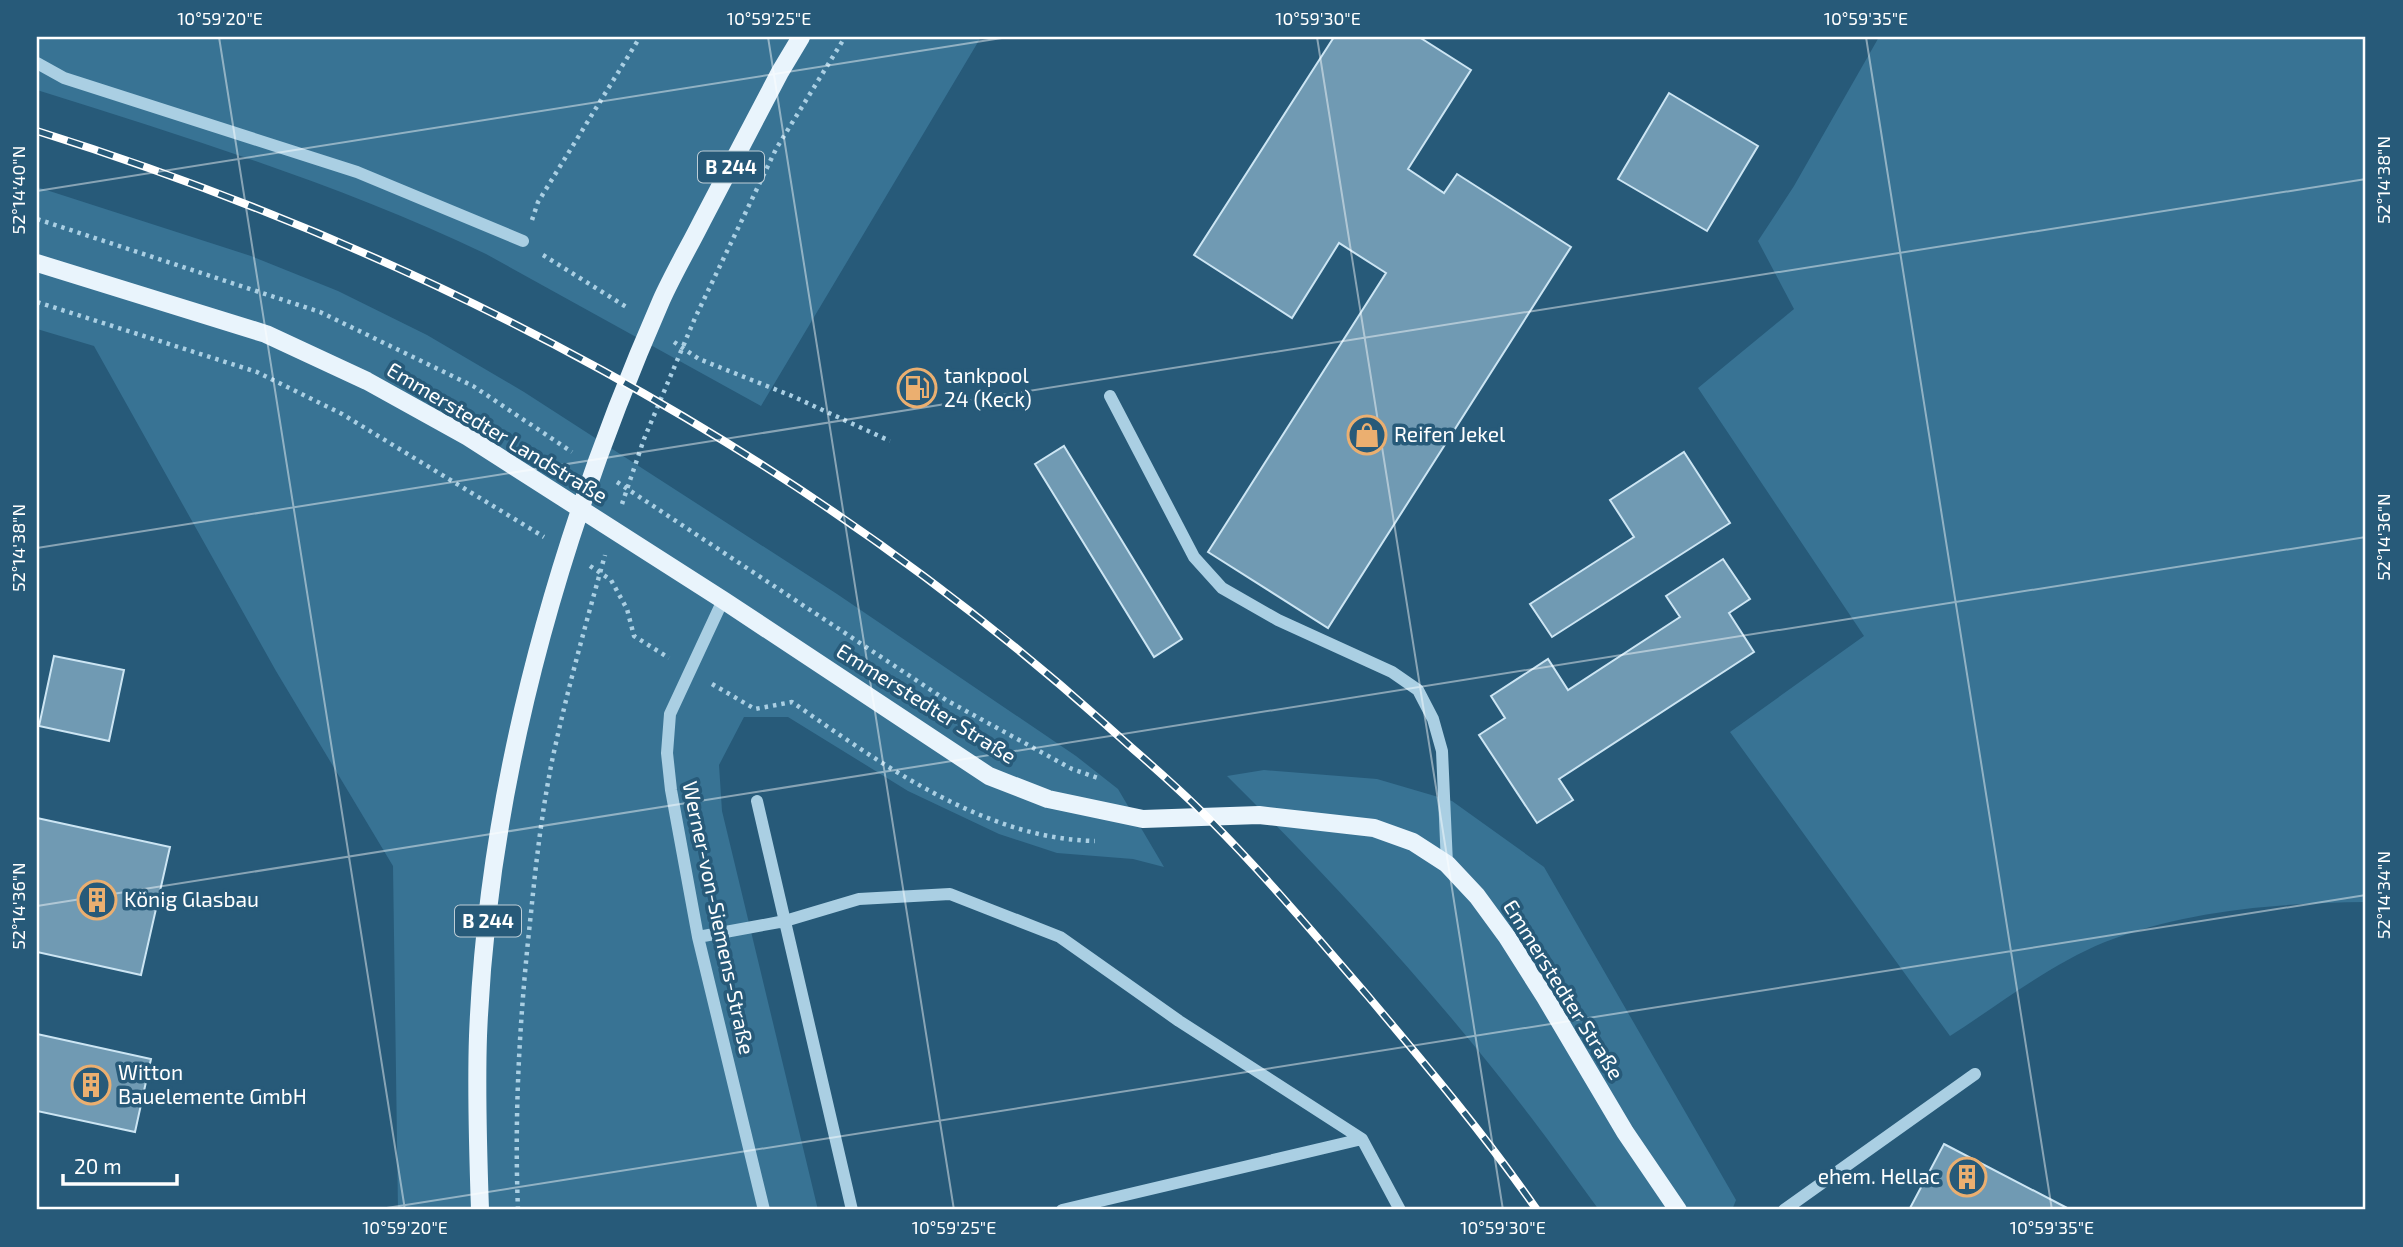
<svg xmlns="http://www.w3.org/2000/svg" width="2403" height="1247" viewBox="0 0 2403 1247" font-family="'Exo 2',sans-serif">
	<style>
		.green { fill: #387394 }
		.building { fill: #709ab3; stroke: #cce5f3; stroke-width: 2 }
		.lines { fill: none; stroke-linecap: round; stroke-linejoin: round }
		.path { stroke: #aacfe3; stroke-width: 4.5; stroke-dasharray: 3.5 5; stroke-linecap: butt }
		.minor { stroke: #aacfe3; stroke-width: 12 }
		.major { stroke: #e9f4fc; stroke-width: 18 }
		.rail-casing { stroke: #fff; stroke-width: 8 }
		.rail { stroke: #275a79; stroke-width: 5; stroke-dasharray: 16; stroke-linecap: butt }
		.ticks { fill: none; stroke: #fff; stroke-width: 2; stroke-opacity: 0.45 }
		.labels { text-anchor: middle; stroke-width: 7; stroke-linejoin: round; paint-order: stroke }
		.shield { fill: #275a79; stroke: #beced7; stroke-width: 2 }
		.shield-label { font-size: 19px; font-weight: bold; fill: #fff }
		.poi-label { font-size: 21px; fill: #fff; stroke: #275a79; text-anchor: start }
		.street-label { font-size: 21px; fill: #fff; stroke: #275a79 }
		.neatline { fill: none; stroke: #fff; stroke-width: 2.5 }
		.ticks-label { font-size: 18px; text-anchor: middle; fill: #fff }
	</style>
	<rect width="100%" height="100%" fill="#275a79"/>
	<!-- green -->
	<path class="green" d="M37 37H981L761 406 486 254C342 185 189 138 37 90Z
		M1879 37H2366V902C2279 903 2187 910 2105 942 2049 965 2000 1004 1950 1036L1730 732 1864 636 1698 388 1794 309 1758 241 1794 186Z
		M37 187 251 256 338 291 427 335 524 392 837 594 1076 756 1118 789 1164 867 1133 859 1057 853 999 834 908 791 788 717H744L719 765 722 811 818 1210H398L393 866 276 671 94 346 37 329Z
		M1264 770 1377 779 1452 801 1544 867 1736 1200 1732 1210H1599C1576 1179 1554 1147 1530 1116 1438 996 1335 883 1227 776Z"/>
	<!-- building -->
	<path class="building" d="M1334 37H1419L1471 70 1408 169 1444 193 1457 174 1571 247 1328 628 1208 552 1386 273 1339 243 1292 318 1194 255Z
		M1669 93 1758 146 1707 231 1618 179Z
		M1064 446 1182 639 1154 657 1035 464Z
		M1684 452 1730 523 1552 637 1530 604 1634 537 1610 500Z
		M1723 559 1750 599 1729 613 1754 652 1559 779 1573 800 1537 823 1479 735 1505 718 1491 696 1548 659 1568 690 1680 617 1666 596Z
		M54 656 124 670 109 741 39 726Z
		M37 818 170 847 141 975 37 952Z
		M37 1034 151 1059 135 1132 37 1111Z
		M1944 1144 2071 1210H1909Z"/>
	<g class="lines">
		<!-- path -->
		<path class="path" d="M37 219 320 312 473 386 572 452
			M532 220 538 202 640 37
			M543 255 628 308
			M37 302 257 372 342 414 544 537
			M674 342 699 359 792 396 890 441
			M617 482 946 700 1072 769 1098 778
			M622 504 644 439 695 318 776 149 845 37
			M590 566 611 580 627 609 634 636 669 658
			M712 684 755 709 792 702C880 763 984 839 1095 841
			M518 1210C514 1111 520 1012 531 913 536 862 542 811 552 761 567 691 586 623 605 555"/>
		<!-- minor -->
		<path class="minor" d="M37 63 64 78 357 172 523 241
			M1110 396 1194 557 1222 588 1278 620 1392 672 1418 690 1433 719 1442 751 1447 864
			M723 600 670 714 667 753 671 790 698 937 764 1210
			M757 801 852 1210
			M698 937 785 921 859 899 950 894 1060 937 1179 1021 1362 1139 1400 1210
			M1062 1210 1362 1139
			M1784 1210 1975 1074"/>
		<!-- major -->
		<path class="major" d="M37 263 266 334 367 381 468 437 723 600 989 776 1048 799 1143 819 1259 815 1374 828 1413 842 1447 864 1477 896 1507 937 1545 997 1625 1132 1678 1210
			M480 1210C478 1153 476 1094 478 1036 488 783 560 532 661 301 673 274 689 247 702 221 728 171 754 122 780 72L801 37"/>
		<defs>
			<path id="rail" d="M37 131C428 253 798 450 1104 723 1139 755 1176 785 1209 819 1265 875 1315 935 1367 995 1426 1065 1485 1135 1537 1210"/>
		</defs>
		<!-- rail casing -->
		<use href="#rail" class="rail-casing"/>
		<!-- rail -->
		<use href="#rail" class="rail"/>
	</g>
	<!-- ticks -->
	<path class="ticks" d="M219 37 405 1210M768 37 954 1210M1317 37 1503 1210M1866 37 2052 1210M37 191 1008 37M37 548 2366 179M37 906 2366 537M374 1210 2366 895"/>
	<!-- icons -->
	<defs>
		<symbol id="fuel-ring" viewBox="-11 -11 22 22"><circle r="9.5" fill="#275a79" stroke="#ebaf70" stroke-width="1.5"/><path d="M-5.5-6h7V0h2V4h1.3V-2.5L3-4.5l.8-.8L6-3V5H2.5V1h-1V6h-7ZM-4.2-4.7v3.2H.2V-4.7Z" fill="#ebaf70"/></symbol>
		<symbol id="shop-ring" viewBox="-11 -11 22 22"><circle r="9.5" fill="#275a79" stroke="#ebaf70" stroke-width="1.5"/><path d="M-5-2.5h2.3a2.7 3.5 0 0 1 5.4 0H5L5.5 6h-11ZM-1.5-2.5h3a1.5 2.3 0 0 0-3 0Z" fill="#ebaf70"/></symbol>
		<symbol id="building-ring" viewBox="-11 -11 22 22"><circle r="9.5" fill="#275a79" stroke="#ebaf70" stroke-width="1.5"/><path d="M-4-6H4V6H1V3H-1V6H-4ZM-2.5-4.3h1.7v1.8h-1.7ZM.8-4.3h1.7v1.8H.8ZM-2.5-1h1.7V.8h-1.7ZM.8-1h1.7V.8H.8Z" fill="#ebaf70"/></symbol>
	</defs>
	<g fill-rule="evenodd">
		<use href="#fuel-ring" x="895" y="366" width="44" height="44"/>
		<use href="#shop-ring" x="1345" y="413" width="44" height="44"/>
		<use href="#building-ring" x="75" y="878" width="44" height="44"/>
		<use href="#building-ring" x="69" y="1063" width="44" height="44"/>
		<use href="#building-ring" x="1945" y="1155" width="44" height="44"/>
	</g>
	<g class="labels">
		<!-- shield labels -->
		<g class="shield">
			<rect x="698" y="151.5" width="66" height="31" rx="5"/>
			<rect x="455" y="905.5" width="66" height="31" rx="5"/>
		</g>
		<g class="shield-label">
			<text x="731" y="174">B 244</text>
			<text x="488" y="928">B 244</text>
		</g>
		<!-- poi labels -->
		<g class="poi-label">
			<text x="944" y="383">tankpool<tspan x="944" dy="24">24 (Keck)</tspan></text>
			<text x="1394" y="442">Reifen Jekel</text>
			<text x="124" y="907">König Glasbau</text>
			<text x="118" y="1080">Witton<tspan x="118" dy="24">Bauelemente GmbH</tspan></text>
			<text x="1940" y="1184" text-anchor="end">ehem. Hellac</text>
		</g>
		<!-- street labels -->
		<g class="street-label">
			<text transform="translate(497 433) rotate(31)" y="7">Emmerstedter Landstraße</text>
			<text transform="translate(926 704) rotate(32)" y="7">Emmerstedter Straße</text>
			<text transform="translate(718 918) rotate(78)" y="7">Werner-von-Siemens-Straße</text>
			<text transform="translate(1563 990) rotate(58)" y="7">Emmerstedter Straße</text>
		</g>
	</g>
	<!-- border -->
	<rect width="2403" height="1247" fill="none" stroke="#275a79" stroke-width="77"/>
	<!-- scale -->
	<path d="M63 1174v10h114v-10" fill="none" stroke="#ffffff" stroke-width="3.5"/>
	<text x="74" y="1174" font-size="21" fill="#ffffff" stroke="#275a79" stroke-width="5" paint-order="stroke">20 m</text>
	<rect x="38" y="38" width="2326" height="1170" class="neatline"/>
	<g class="ticks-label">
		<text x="220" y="25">10°59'20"E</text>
		<text x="769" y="25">10°59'25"E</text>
		<text x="1318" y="25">10°59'30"E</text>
		<text x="1866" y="25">10°59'35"E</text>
		<text transform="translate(2384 180) rotate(-90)" y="6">52°14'38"N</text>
		<text transform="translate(19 190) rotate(-90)" y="6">52°14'40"N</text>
		<text transform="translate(2384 537) rotate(-90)" y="6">52°14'36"N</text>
		<text transform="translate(19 548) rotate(-90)" y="6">52°14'38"N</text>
		<text transform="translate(2384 895) rotate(-90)" y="6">52°14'34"N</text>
		<text transform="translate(19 906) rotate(-90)" y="6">52°14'36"N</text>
		<text x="405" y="1234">10°59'20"E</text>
		<text x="954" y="1234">10°59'25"E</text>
		<text x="1503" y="1234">10°59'30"E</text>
		<text x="2052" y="1234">10°59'35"E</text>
	</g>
</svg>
